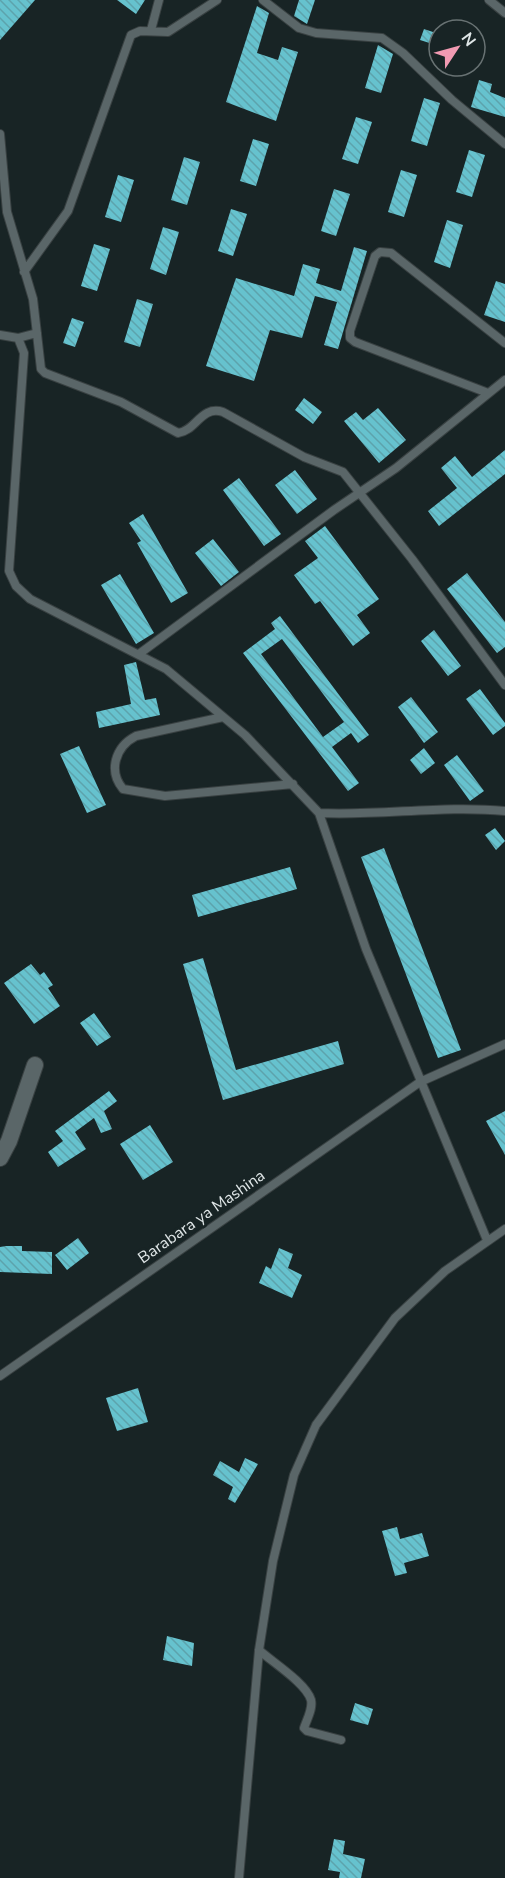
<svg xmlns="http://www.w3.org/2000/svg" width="505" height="1878" viewBox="0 0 505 1878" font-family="'Nunito Sans',sans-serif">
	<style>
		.building { fill: url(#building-back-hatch); fill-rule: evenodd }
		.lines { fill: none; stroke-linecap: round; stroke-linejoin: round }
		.service-casing { stroke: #394142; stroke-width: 10 }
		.minor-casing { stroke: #394142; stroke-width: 18 }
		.service { stroke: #5a6668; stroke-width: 8 }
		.minor { stroke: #5a6668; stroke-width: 16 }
		.labels { text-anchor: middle; stroke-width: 6; stroke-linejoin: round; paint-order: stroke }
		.street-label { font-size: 16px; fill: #e0e7e8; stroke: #182425 }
	</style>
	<defs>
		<pattern id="building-back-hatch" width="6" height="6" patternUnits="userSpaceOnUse" patternTransform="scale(1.5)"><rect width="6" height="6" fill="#66c2ce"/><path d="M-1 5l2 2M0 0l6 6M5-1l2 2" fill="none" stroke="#5da3ac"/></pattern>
	</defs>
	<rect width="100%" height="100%" fill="#182425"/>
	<!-- building -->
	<path class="building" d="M0 0H35L0 40Z
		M117 0H145L136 14Z
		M299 0H315L307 24 294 16Z
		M257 6 269 13 257 53 278 60 282 47 298 52 276 121 226 102Z
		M424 29 439 34V46L420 40Z
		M378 45 393 54 381 93 365 88Z
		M479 80 492 84 490 92 505 98V117L471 107Z
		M424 98 440 103 427 146 411 141Z
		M356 117 372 122 358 164 342 159Z
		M253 139 269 144 256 186 240 181Z
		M469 150 485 155 472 197 456 192Z
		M184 157 200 162 187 205 171 200Z
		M401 170 417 175 404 217 388 212Z
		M118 175 134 180 121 222 105 217Z
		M334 189 350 194 336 236 321 231Z
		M231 209 247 214 233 256 218 251Z
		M447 220 463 225 450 268 434 262Z
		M163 227 179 232 166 275 150 269Z
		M94 244 110 249 97 291 81 286Z
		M354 247 367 251 338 349 324 345 337 302 315 296 302 338 270 330 254 381 206 366 236 278 294 296 303 264 320 269 316 283 341 291Z
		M496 281 505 284V322L484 315Z
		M137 299 153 304 140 347 124 342Z
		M72 318 84 322 75 347 63 343Z
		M304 398 322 412 313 424 295 410Z
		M378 408 406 440 379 463 344 421 356 412 363 420Z
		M505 450V474L439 526 428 511 457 488 441 468 455 456 472 477Z
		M295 470 317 499 297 514 275 485Z
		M239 478 281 534 264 546 223 490Z
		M143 514 188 593 171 603 137 543 141 541 129 523Z
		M325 526 379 599 357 615 370 633 353 646 320 601 315 604 294 575 318 558 305 541Z
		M213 539 239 572 221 586 195 553Z
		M467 573 505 622V647L497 653 447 589Z
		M120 574 154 633 136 644 101 585Z
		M280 616 369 735 358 743 351 733 332 747 359 783 348 791 243 653 275 629 271 623ZM282 639 344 722 323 737 261 654Z
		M434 630 461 666 448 676 421 641Z
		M136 662 145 700 156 698 160 715 99 728 96 712 131 704 124 665Z
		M480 689 505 723V726L493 735 466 699Z
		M411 697 438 732 424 743 398 707Z
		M79 746 106 805 87 813 60 754Z
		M424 748 435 763 421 774 410 760Z
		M457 755 484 791 470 801 444 765Z
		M495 828 505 841 496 850 485 835Z
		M384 848 461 1050 438 1058 361 857Z
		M290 867 297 889 198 917 192 895Z
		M203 958 236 1070 338 1041 344 1064 223 1100 183 964Z
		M31 964 40 975 44 972 53 985 48 988 60 1006 34 1024 4 983Z
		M94 1013 111 1037 97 1046 80 1023Z
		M109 1091 117 1101 104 1111 112 1129 101 1133 94 1118 75 1132 86 1149 58 1167 48 1152 63 1141 55 1131Z
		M505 1111V1155L486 1121Z
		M150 1125 173 1162 143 1180 120 1144Z
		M78 1238 89 1253 67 1270 55 1255Z
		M6 1246H22V1251L52 1252V1274L0 1272V1247Z
		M279 1248 293 1254 288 1268 302 1275 292 1298 259 1283 266 1266 271 1269Z
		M138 1388 148 1422 117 1431 106 1398Z
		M245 1458 258 1464 235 1503 228 1499 233 1487 213 1475 220 1461 239 1472Z
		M397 1527 400 1539 422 1533 429 1556 404 1563 407 1573 395 1576 382 1531Z
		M167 1636 194 1643 192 1666 163 1660Z
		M355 1703 373 1709 368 1725 350 1720Z
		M334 1839 345 1841 343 1854 365 1859 361 1878H339L340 1872 328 1870Z"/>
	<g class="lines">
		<defs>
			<path id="service" d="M263 0 299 28 316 33 382 38 403 53 452 100 505 144
				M489 0 505 13
				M151 30 159 0
				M0 134 7 212 33 299 41 369 45 373 121 402 178 433C196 431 201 405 223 412L304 457 343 472 412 559 505 685
				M24 272 68 211 131 35 140 31 168 32 217 0
				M0 335 18 338 24 353 9 571 16 586 30 599 166 669 245 735 319 813C381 816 443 805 505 811
				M18 338 37 333
				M488 393 355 342 350 338V331L375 256 380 252 391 253 505 343
				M139 654 334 510 396 468 505 380
				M223 717 136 736C115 747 108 771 123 789L165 796 293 784
				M319 813 366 949 487 1240
				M0 1376 420 1082 505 1044
				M259 1650C272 1662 306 1683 311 1700 313 1709 307 1719 304 1728L307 1731 341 1740
				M239 1878 259 1650 273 1561 294 1475 316 1425 395 1318 445 1271 505 1229"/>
			<path id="minor" d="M0 1158 9 1141 35 1065"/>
		</defs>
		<!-- service casing -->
		<use href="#service" class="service-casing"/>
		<!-- minor casing -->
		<use href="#minor" class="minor-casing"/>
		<!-- service -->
		<use href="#service" class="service"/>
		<!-- minor -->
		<use href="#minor" class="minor"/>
	</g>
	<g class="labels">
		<!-- street labels -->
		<g class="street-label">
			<text transform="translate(201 1216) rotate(-35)" y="6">Barabara ya Mashina</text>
		</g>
	</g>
	<!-- north arrow -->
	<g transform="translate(457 48) rotate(54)"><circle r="28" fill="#182425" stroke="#687273" stroke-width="1.5"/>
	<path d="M0-4.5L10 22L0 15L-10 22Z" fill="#f19ab2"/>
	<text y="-9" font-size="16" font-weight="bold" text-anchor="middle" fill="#e0e7e8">N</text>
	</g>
</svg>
